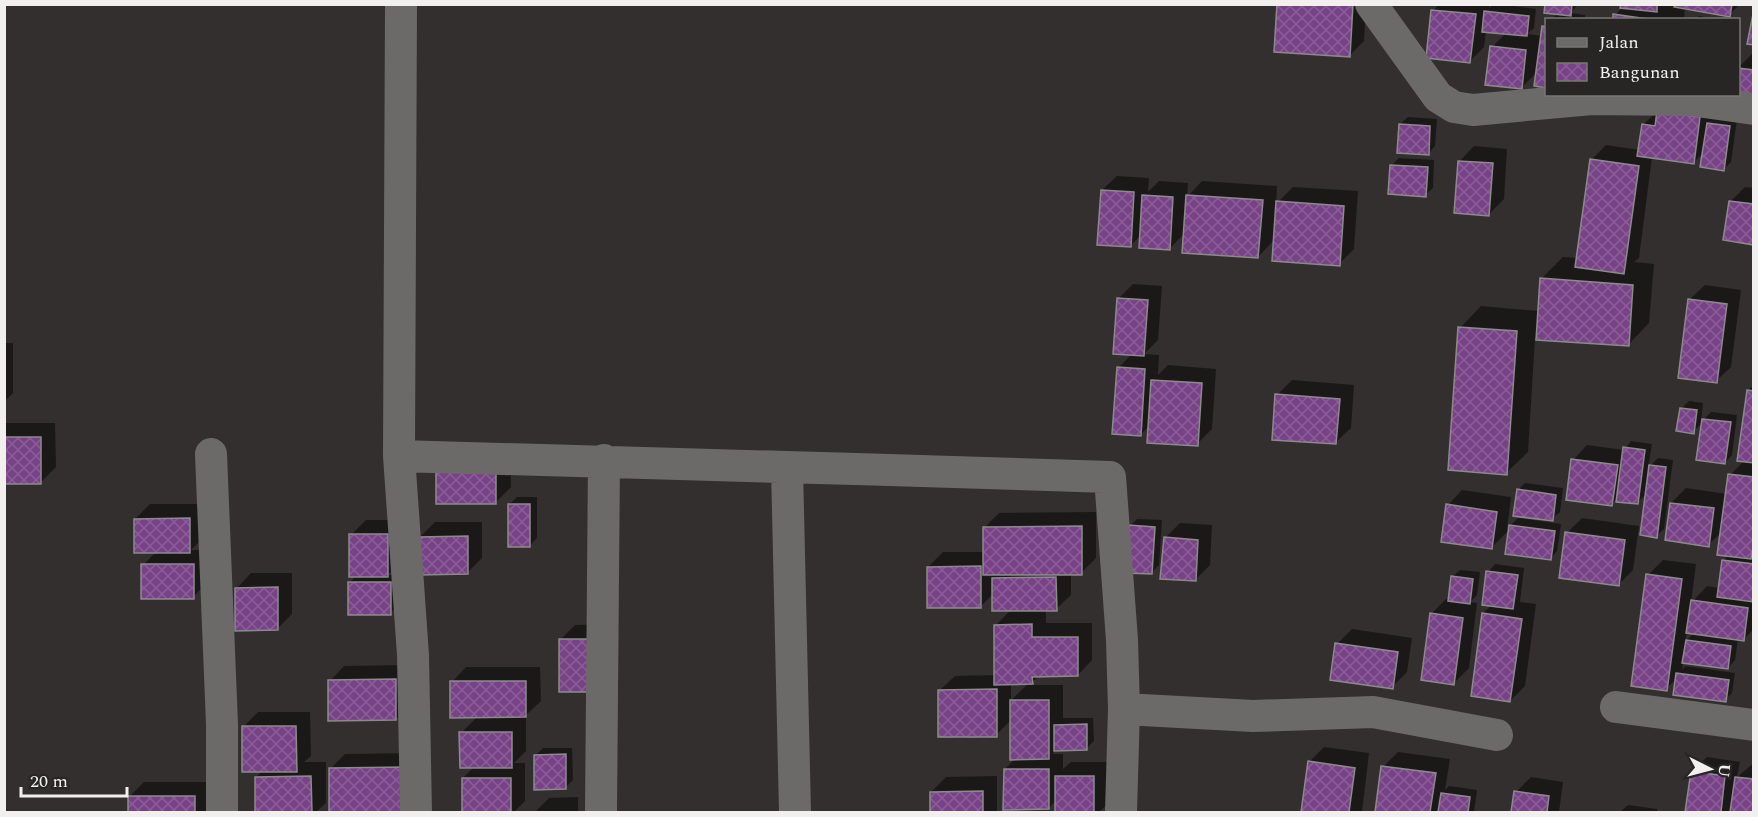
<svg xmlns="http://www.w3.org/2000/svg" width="1758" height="817" viewBox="0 0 1758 817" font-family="Spectral,serif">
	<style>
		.shadow { fill: #0007; fill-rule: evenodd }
		.building { fill: url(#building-cross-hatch); stroke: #8c8a8c; stroke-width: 1.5 }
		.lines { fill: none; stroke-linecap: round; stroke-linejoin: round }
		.minor { stroke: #6c6a68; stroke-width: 32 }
	</style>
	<defs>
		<pattern id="building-cross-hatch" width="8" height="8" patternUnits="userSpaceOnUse" patternTransform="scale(1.5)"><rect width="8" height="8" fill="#784287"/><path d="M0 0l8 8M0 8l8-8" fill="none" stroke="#8c5e98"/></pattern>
	</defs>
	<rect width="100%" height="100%" fill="#322f2e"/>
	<!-- shadow -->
	<path class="shadow" d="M1278 4H1366L1364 41 1349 56Z
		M1439 4H1489V8L1493 4H1497L1536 9 1534 28 1527 34 1543 36 1544 27 1546 24V86L1535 85 1537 72 1522 87 1492 47 1506 33 1486 31 1484 47 1469 62 1433 11Z
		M1546 4H1578L1571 13 1585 15V20H1551L1558 13Z
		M1622 4 1676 6 1740 4 1729 15 1685 7 1684 20H1614L1615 15 1622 8Z
		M1699 16 1719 20H1695Z
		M1753 53H1754V102L1738 94V68Z
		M1714 103 1712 120 1716 116 1737 119 1731 162 1724 169 1704 152 1693 163 1652 157 1639 258 1634 262 1654 264 1649 323 1628 345 1535 338 1528 452 1506 473 1460 328 1481 306 1539 311 1542 278 1563 257 1578 258 1591 160 1606 145 1640 150 1643 125 1658 110Z
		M1408 117 1437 119 1435 146 1428 154 1400 124Z
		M1474 146 1507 149 1504 199 1489 214 1460 161Z
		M1399 158 1434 160 1433 188 1425 195 1392 165Z
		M1117 176 1149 178 1148 192 1159 181 1188 183 1187 197 1202 181 1277 186 1276 204 1293 187 1358 191 1354 249 1339 264 1275 239 1258 257 1185 233 1169 249 1141 235 1130 246 1102 190Z
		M1745 187 1754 188V243L1730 202Z
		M4 267 6 295 4 296Z
		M1133 284 1162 286 1158 340 1144 354 1159 355 1158 375 1168 365 1216 369 1212 429 1197 444 1150 425 1140 435 1118 368 1132 354 1118 299Z
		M1705 285 1741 290 1731 367 1716 381 1690 299Z
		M4 343H13V393L4 402Z
		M1292 380 1354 385 1351 428 1336 442 1277 395Z
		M1754 385V629L1743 640 1738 639 1735 660 1728 668 1683 662 1682 670 1685 666 1735 673 1732 693 1725 700 1677 678 1666 689 1648 575 1663 560 1696 564 1691 603 1707 586 1719 588 1723 561 1729 555 1722 532 1708 545 1671 503 1686 488 1727 494 1730 475 1744 461 1748 390ZM1687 632 1694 633 1685 642Z
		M1689 401 1703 403 1701 422 1711 412 1737 415 1732 455 1725 463 1703 422 1693 432 1681 409Z
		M4 423H55L56 467 41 482H4Z
		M1631 441 1652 444 1648 468 1658 458 1673 460 1664 529 1656 536 1647 493 1637 503 1616 500 1611 505 1573 460 1587 445 1624 450Z
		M510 450 511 487 496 502 437 503Z
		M1525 483 1563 488 1560 512 1552 519 1518 490Z
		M1462 490 1511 497 1507 529 1518 518 1561 524 1557 551 1550 559 1510 529 1492 547 1448 505Z
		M517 497H537V538L530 545 510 504Z
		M150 504H205V536L191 550H208V582L193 597 143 565 156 552 135 519Z
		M1096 512V558L1081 573H1071V595L1056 609H1046V623H1092V660L1078 675H1040L1029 685H1063V718H1093L1094 741 1086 749H1057L1052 754H1063V769L1071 762H1108L1109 803 1099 812H1056V800L1049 808 1005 769 1016 758 1011 720 996 735 940 690 955 676 996 675 995 626 1011 610 994 593 980 607 928 567 943 552H985L984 528 999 513ZM1011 683H1029L1011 700Z
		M1582 518 1639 526 1633 570 1618 585 1567 533Z
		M1137 519 1162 520 1159 565 1151 573 1130 526Z
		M366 520H402L403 560 388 575H398V606L390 613 350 582 357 575 351 535Z
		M435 522H482V558L467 573 420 537Z
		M1180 523 1212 525 1210 565 1195 580 1165 538Z
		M1495 564 1524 568 1520 602 1536 604 1525 686 1510 701 1483 613 1492 605 1488 572Z
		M1460 570 1480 572 1477 595 1470 602 1477 603 1469 668 1454 683 1431 614 1446 599H1449L1452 577Z
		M251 573H292V614L277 629 237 588Z
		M611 624 612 676 560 640 575 625Z
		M1352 629 1412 638 1407 672 1392 687 1337 644Z
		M410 665 411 704 396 719 330 681 344 666Z
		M466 667H540L541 701 526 715V751L514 763H525V801L514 812H463V778L475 766 461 733 478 716 452 682Z
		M258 712H310L311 756 304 762H326V803L316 812H256V777L263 771 243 727Z
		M1324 747 1369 753 1362 812H1302L1309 762Z
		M543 748H572L573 780 565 788 536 755Z
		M1398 752 1450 759 1445 790 1449 786 1477 790 1474 812H1376L1383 767Z
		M420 753 408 812H331L330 769 345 754Z
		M1707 757 1740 762 1737 777 1754 763V812H1687L1692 772Z
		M997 776V812H931V792L946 777Z
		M1531 777 1563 782 1559 812H1513L1516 792Z
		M144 782H209L210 812H129V797Z
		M578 797V812H535L549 798Z
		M1628 805 1657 809V812H1620Z"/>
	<!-- building -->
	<path class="building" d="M1277 4H1353L1350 57 1274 52Z
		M1545 4H1572L1571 16 1544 13Z
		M1621 4H1657V12L1620 8Z
		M1675 4H1732L1730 17 1674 7Z
		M1754 9V45L1747 44Z
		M1431 10 1476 14 1470 63 1426 58Z
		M1484 11 1529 16 1527 36 1482 32Z
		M1613 14 1655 20H1613Z
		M1542 26 1546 27V88L1534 86Z
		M1490 46 1526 50 1522 89 1485 85Z
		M1738 68 1754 70V104L1738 94Z
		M1657 111 1700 117 1694 164 1637 156 1642 124 1655 126Z
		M1707 123 1730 126 1724 171 1700 167Z
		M1399 124 1430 126 1429 155 1397 153Z
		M1590 159 1639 166 1624 274 1575 267Z
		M1458 161 1493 163 1489 216 1454 213Z
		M1390 165 1428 167 1426 197 1388 194Z
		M1101 190 1134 192 1131 247 1097 245Z
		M1142 195 1173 197 1170 250 1139 248Z
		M1186 195 1263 200 1258 258 1182 253Z
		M1276 201 1344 206 1340 266 1272 261Z
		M1729 201 1754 204V245L1723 240Z
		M1540 278 1633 285 1629 346 1536 340Z
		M1117 298 1148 300 1144 356 1113 354Z
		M1688 299 1727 304 1717 383 1678 378Z
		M1458 327 1517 331 1507 475 1448 470Z
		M1117 367 1145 369 1141 436 1112 434Z
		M1151 380 1202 383 1198 446 1147 443Z
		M1747 390 1754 391V463L1737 461Z
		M1275 394 1340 399 1336 444 1272 440Z
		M1680 408 1697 410 1694 434 1676 431Z
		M1702 419 1731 422 1725 464 1696 460Z
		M4 437H41V484H4Z
		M1623 447 1645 450 1638 504 1616 502Z
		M1571 459 1618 465 1612 506 1566 500Z
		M436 465H496V504H436Z
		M1649 465 1666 467 1657 538 1640 535Z
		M1728 474 1754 477V543L1751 559 1717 555Z
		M1517 489 1556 495 1553 521 1513 516Z
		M1670 503 1714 508 1709 547 1665 540Z
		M508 504H530V547H508Z
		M1446 504 1497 512 1492 549 1441 542Z
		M190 518V553H134V519Z
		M1128 525 1155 527 1152 574 1125 573Z
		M1509 525 1555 531 1551 560 1505 554Z
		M1082 526V575H983V527Z
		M1565 532 1625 540 1619 586 1559 578Z
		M349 534H388V577H349Z
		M468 536V574L419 575V537Z
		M1164 537 1198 540 1196 581 1160 579Z
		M1722 560 1754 564V602L1717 597Z
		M141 564H194V599H141Z
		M981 566V608H927V567Z
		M1486 571 1518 575 1513 609 1482 605Z
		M1646 574 1682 579 1667 691 1631 686Z
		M1451 576 1473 579 1470 604 1448 601Z
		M1056 577 1057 611H992V578Z
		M348 582H391V615H348Z
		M278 587V630L235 631V588Z
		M1691 600 1748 608 1744 641 1686 633Z
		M1430 613 1463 618 1454 685 1421 680Z
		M1482 613 1522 619 1510 702 1471 696Z
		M1032 624V637H1078V676L1032 677 1033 684 994 685V625Z
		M559 639H597V692H559Z
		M1686 640 1731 646 1728 669 1682 663Z
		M1335 643 1398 652 1393 689 1330 680Z
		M1676 673 1729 680 1726 702 1673 695Z
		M396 679V720L328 721V680Z
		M450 681H526V717L450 718Z
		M997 689V737H938V690Z
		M1010 700H1049V759L1010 760Z
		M1087 724V750L1054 751V725Z
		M242 726H296L297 772H242Z
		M459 732H512V768H460Z
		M566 754V789L534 790V755Z
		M1308 761 1355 768 1349 812H1301Z
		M1381 766 1436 773 1430 812H1375Z
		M406 767V812H329V768Z
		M1004 769H1049V809L1003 810Z
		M1691 771 1725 776 1721 812H1685Z
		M311 776 312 812H255V777Z
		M1055 776H1094V812H1055Z
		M1735 777 1754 779V812H1730Z
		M462 778H511V812H462Z
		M983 791V812H930V792Z
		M1514 791 1549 796 1547 812H1511Z
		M1441 793 1470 797 1468 812H1438Z
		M128 796H195V812H128Z"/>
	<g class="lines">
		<!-- minor -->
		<path class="minor" d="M401 4 399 456 413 655 416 812
			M1371 4 1438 97 1454 107 1473 110 1592 99 1690 100 1754 109
			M211 454 222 724V812
			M399 456C636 461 873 470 1110 477L1122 640 1124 709 1121 812
			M787 468 795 812
			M1616 707 1754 725
			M1124 709 1253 716 1373 712 1497 735
			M601 812 604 460"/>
	</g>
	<!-- border -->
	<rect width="1758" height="817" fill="none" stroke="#f1f0ef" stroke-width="12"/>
	<!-- legend -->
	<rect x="1545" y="18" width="195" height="78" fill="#282624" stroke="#787775" stroke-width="1.5"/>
	<rect x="1557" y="38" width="30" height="9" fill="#6c6a68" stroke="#787775" stroke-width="1.5"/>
	<text x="1599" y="48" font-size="18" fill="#f1f0ef">Jalan</text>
	<rect x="1557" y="63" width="30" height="18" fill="url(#building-cross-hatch)" stroke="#787775" stroke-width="1.5"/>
	<text x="1599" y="78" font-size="18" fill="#f1f0ef">Bangunan</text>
	<!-- north arrow -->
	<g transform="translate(1710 769) rotate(96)" stroke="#282624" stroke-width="4.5" paint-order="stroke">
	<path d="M0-4.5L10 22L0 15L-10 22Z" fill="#f1f0ef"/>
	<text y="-9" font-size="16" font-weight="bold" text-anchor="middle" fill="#f1f0ef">U</text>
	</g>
	<!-- scale -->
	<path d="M21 787v9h106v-9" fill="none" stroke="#f1f0ef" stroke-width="3"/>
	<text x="30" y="787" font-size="18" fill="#f1f0ef" stroke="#282624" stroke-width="4.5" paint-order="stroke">20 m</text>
</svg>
